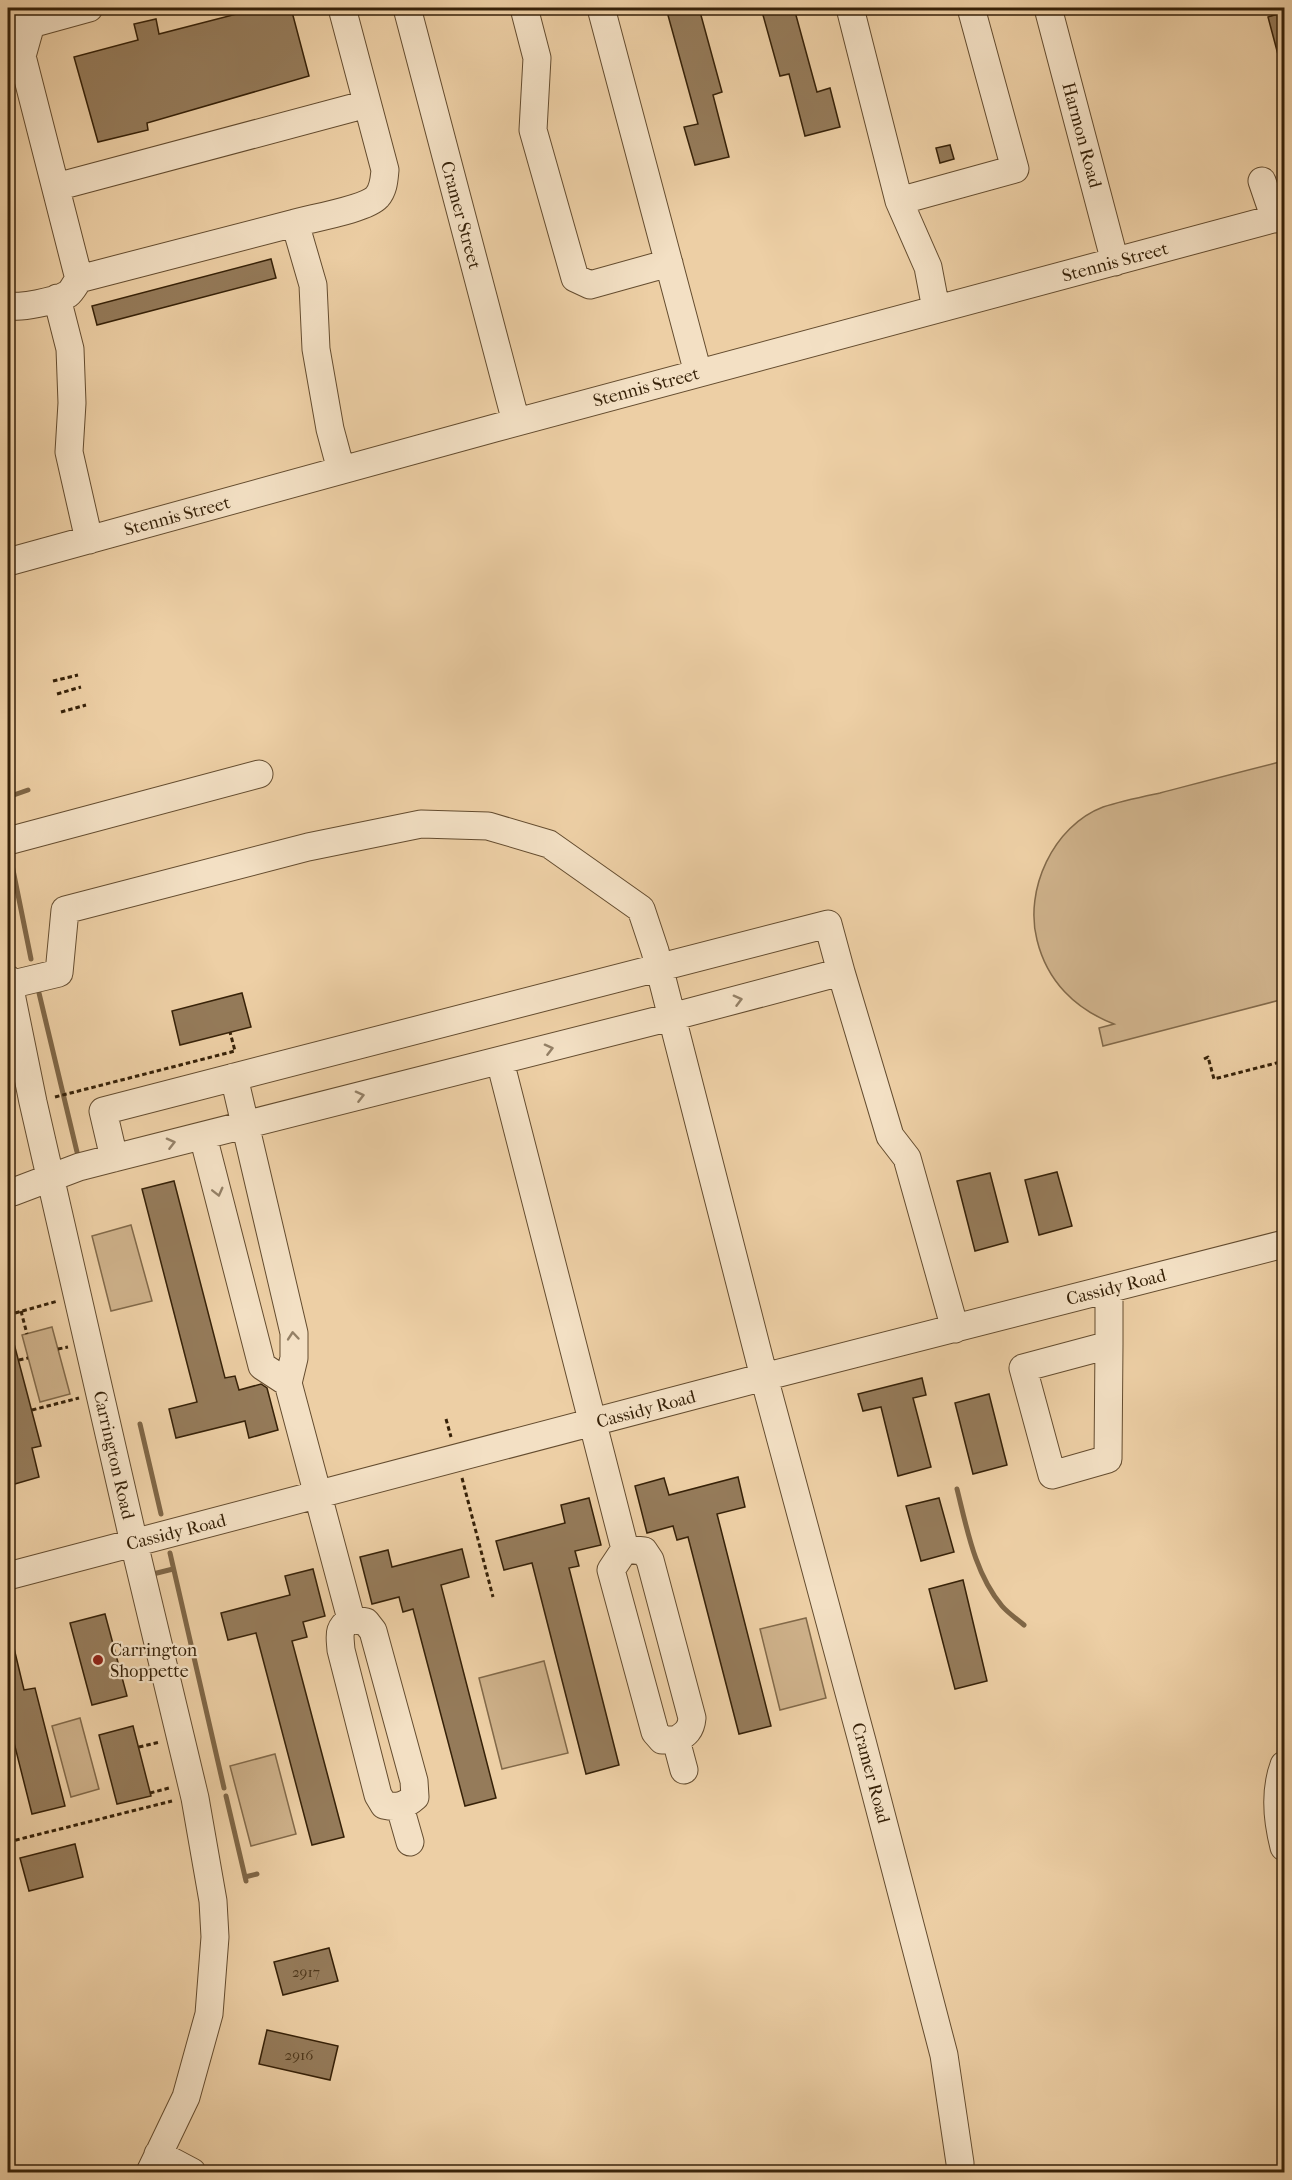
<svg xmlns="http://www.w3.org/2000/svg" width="1292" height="2180" viewBox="0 0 1292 2180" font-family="'IM FELL French Canon',serif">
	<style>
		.green { fill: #ceb18a; stroke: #826949; stroke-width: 1.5 }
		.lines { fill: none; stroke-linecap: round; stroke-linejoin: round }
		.stream { stroke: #7f6646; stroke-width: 5 }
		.building { fill: #957b5a; stroke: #362108; stroke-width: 1.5 }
		.minor-casing { stroke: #644c2f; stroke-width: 29 }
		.path { stroke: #362108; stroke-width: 3; stroke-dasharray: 4.5 3; stroke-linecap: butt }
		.minor { stroke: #f3e0c4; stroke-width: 27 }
		.oneway { stroke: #948066 }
		.poi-dot { fill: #8f2418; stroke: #f3e0c4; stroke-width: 2 }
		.labels { text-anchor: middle; stroke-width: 4.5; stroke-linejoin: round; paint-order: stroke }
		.number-label { font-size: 15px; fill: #4e381c }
		.street-label { font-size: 18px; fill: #362108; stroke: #f3e0c4 }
		.poi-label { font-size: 18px; fill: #362108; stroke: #f3e0c4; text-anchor: start }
	</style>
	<rect width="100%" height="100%" fill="#edcfa5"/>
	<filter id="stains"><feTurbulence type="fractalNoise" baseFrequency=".00333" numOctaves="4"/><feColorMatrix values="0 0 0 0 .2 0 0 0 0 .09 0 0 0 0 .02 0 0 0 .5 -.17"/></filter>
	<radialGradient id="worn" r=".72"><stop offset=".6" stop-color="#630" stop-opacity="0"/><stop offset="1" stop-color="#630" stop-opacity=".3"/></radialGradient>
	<!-- green -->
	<path class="green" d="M1284 761V999L1103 1046 1099 1028 1114 1024C1075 1009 1047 981 1037 940 1024 890 1053 826 1103 807 1121 801 1141 797 1160 793 1202 782 1243 771 1284 761Z
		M131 1225 152 1301 111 1311 92 1236Z
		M52 1327 70 1394 40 1402 22 1335Z
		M806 1618 826 1698 780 1710 760 1629Z
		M544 1661 568 1753 502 1769 479 1678Z
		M80 1718 99 1789 71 1797 52 1726Z
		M275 1754 296 1834 251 1846 230 1766Z"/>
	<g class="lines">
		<!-- stream -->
		<path class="stream" d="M8 797 28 790
			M10 855 31 959
			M39 993 77 1152
			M140 1424 161 1514
			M957 1489C967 1529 975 1574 1002 1606 1008 1613 1017 1619 1024 1625
			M170 1553 224 1788
			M149 1575 173 1569
			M226 1796 246 1881
			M245 1877 257 1874"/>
	</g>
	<!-- building -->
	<path class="building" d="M260 8H291L309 76 147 123 148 130 98 142 74 57 138 40 134 24 156 19 159 34Z
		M666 8H699L722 92 713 95 729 157 695 165 684 127 698 124Z
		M761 8H794L817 92 830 88 840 127 805 136 789 74 780 76Z
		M1284 12V61L1280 62 1268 17Z
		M950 145 954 159 940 163 936 148Z
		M271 259 276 278 97 325 92 306Z
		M242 993 251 1027 180 1045 172 1011Z
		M1057 1172 1072 1226 1039 1235 1025 1180Z
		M990 1173 1008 1242 975 1251 957 1181Z
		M174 1181 225 1378 235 1376 239 1390 261 1384 267 1388 278 1430 249 1438 245 1421 176 1438 169 1409 197 1402 142 1189Z
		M8 1336H12L41 1446 32 1448 39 1477 8 1486Z
		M922 1378 926 1395 913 1398 931 1467 898 1476 881 1407 863 1411 858 1394Z
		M989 1394 1007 1465 973 1474 955 1403Z
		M738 1477 745 1507 717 1514 771 1726 739 1734 688 1537 677 1540 673 1526 647 1533 635 1486 664 1478 669 1495Z
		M589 1498 601 1545 575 1551 579 1566 569 1568 619 1765 586 1774 532 1563 504 1570 496 1541 565 1523 561 1505Z
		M939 1498 954 1552 921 1561 906 1506Z
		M462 1549 469 1577 441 1585 496 1798 465 1806 413 1609 403 1612 399 1597 372 1604 360 1557 388 1550 392 1567Z
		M313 1569 325 1616 303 1622 307 1637 292 1641 344 1837 312 1845 256 1633 228 1640 221 1613 290 1595 285 1576Z
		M963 1580 987 1681 955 1689 929 1589Z
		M105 1614 127 1696 92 1705 70 1623Z
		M13 1644 24 1690 35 1688 65 1806 32 1814 8 1719V1645Z
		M133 1726 151 1796 117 1804 99 1735Z
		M75 1844 83 1877 29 1891 20 1858Z
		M329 1948 338 1981 283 1995 274 1962Z
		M267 2030 338 2046 330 2080 259 2064Z"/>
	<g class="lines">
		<defs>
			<path id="minor" d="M26 8 31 24 89 8
				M407 8 516 422
				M524 8 537 58 533 130 575 278 590 285 669 263
				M601 8 698 373
				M850 8 899 201 1015 169 971 8
				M1048 8 1115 262
				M8 30 31 24 22 56 79 279
				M1262 181 1275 219
				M56 187 367 104
				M899 201 928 267 936 309
				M57 298 70 349 72 403 69 452 89 540
				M8 305C16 310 59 300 68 294 72 291 76 283 79 279L295 223
				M341 470 330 429 316 349 313 285 295 223C313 218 366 209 377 197 384 189 384 179 385 170L342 8
				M8 562 495 428 1284 216
				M8 841 259 774
				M841 972 890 1136 907 1158 955 1329
				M8 979 33 1102 134 1543 195 1798 213 1901 215 1937 209 2014 186 2097 150 2172
				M9 985 59 973 65 910 308 847 421 824 488 826 549 844 641 909 655 951 764 1377 862 1741 944 2055 960 2163V2172
				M500 1061 625 1549
				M203 1136 262 1366 288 1383 294 1358V1333L234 1077
				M13 1192 79 1167 114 1158 671 1017 841 972 828 924 103 1111 114 1158
				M1109 1289V1345L1023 1368 1052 1475 1108 1459 1109 1345
				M288 1383 351 1619
				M8 1576 764 1377 1284 1244
				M351 1619 366 1622 373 1631 414 1781 415 1797C405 1806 397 1808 384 1805L378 1795 341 1650C340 1635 337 1629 351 1619Z
				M676 1740C686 1734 691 1730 692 1718L650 1560 644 1551 625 1549 611 1570 655 1732 662 1740H676L684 1770
				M1284 1765C1274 1792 1277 1820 1284 1847
				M400 1807 410 1842
				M158 2154 192 2172"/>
		</defs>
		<!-- minor casing -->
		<use href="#minor" class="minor-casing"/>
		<!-- path -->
		<path class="path" d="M53 681 78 675
			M57 694 81 687
			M61 712 86 705
			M1204 1059 1208 1057 1214 1079 1284 1061
			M55 1097 235 1051 230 1032
			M21 1311 27 1334
			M8 1315 58 1301
			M58 1349 68 1347
			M19 1360 28 1358
			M32 1410 79 1398
			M446 1419 451 1437
			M462 1478 493 1597
			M139 1747 160 1742
			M150 1793 169 1788
			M8 1842 172 1801"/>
		<!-- minor -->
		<use href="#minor" class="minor"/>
	</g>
	<!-- one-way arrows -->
	<defs><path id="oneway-chevron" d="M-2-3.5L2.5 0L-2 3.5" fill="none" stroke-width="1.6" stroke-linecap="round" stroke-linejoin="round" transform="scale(1.5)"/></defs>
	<g class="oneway">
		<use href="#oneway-chevron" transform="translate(738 1000) rotate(-15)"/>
		<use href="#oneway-chevron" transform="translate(549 1049) rotate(-14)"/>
		<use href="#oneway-chevron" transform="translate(360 1096) rotate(-14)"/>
		<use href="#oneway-chevron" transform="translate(171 1143) rotate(-14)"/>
		<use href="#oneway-chevron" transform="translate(218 1192) rotate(76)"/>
		<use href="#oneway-chevron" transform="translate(293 1336) rotate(-95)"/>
	</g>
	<!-- markers -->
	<circle class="poi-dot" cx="98" cy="1660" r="6"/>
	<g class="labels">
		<!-- number labels -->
		<g class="number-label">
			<text x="306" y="1977">2917</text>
			<text x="299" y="2060">2916</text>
		</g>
		<!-- street labels -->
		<g class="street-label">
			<text transform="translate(1082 135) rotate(75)" y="6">Harmon Road</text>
			<text transform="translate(461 215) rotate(75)" y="6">Cramer Street</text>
			<text transform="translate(1115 262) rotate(-15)" y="6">Stennis Street</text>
			<text transform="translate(646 387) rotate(-15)" y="6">Stennis Street</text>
			<text transform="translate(177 516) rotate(-15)" y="6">Stennis Street</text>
			<text transform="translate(1116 1287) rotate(-14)" y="6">Cassidy Road</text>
			<text transform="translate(646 1409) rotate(-15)" y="6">Cassidy Road</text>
			<text transform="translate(114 1455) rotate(77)" y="6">Carrington Road</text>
			<text transform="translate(176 1532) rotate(-14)" y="6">Cassidy Road</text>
			<text transform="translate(871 1773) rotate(75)" y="6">Cramer Road</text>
		</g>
		<!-- poi labels -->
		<g class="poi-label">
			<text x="110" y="1656">Carrington<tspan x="110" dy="21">Shoppette</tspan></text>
		</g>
	</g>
	<!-- margin -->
	<rect width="1292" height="2180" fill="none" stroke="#edcfa5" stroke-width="30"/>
	<rect x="9" y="9" width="1274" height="2162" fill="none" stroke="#362108" stroke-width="3"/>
	<rect x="15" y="15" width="1262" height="2150" fill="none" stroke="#362108" stroke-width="1.5"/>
	<rect width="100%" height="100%" filter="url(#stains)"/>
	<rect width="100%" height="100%" fill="url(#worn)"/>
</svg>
